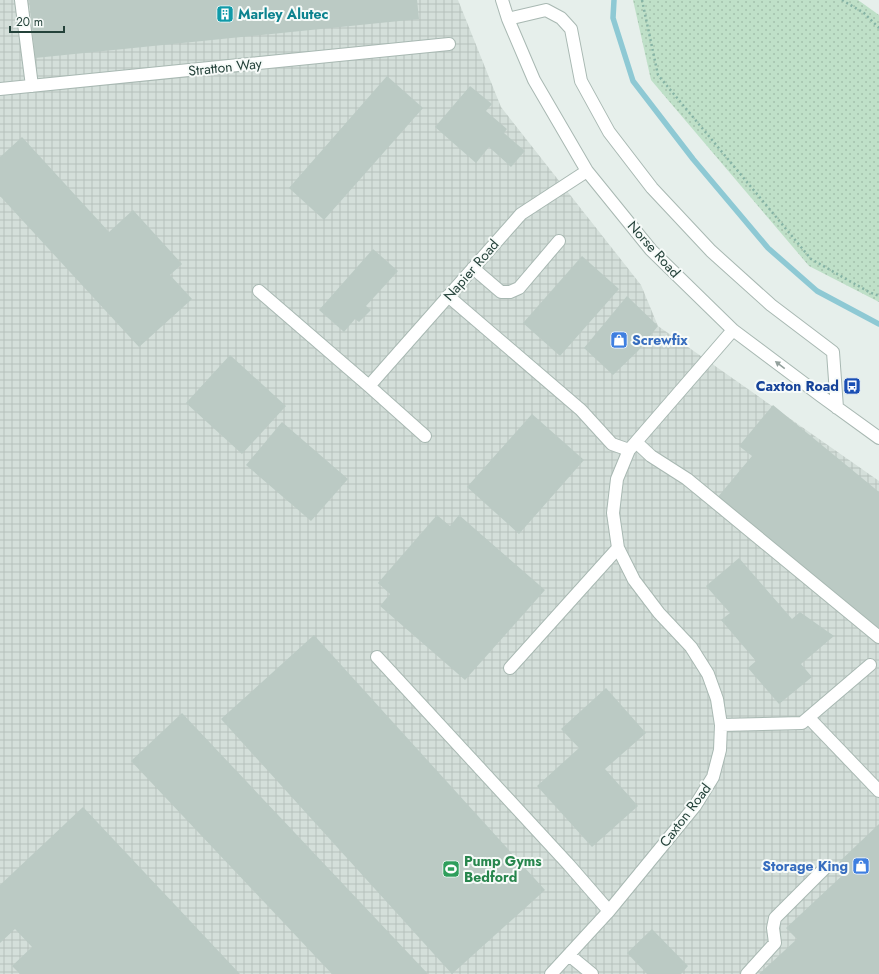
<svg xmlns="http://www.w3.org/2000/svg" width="879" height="974" viewBox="0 0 879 974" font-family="Jost,sans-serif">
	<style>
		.industrial { fill: url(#industrial-grid) }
		.grass { fill: url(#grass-dots) }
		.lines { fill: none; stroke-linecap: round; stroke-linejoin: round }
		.stream { stroke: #8ec9d4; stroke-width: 5.5 }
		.building { fill: #bbcac4 }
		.minor-casing { stroke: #a8b8b2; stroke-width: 14 }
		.path { stroke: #86b3a5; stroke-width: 2.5; stroke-dasharray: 2 3; stroke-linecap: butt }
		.minor { stroke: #fff; stroke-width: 12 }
		.oneway { fill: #92a09c }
		.labels { text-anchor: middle; stroke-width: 4; stroke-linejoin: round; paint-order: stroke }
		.culture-label { font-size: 14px; font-weight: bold; fill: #0d838f; stroke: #f7fbf9; text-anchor: start }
		.street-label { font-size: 14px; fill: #24423a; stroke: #f7fbf9 }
		.shop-label { font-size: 14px; font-weight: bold; fill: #366cbe; stroke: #f7fbf9; text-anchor: start }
		.transit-label { font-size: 14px; font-weight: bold; fill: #164399; stroke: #f7fbf9; text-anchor: end }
		.leisure-label { font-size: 14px; font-weight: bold; fill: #27864d; stroke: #f7fbf9; text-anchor: start }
	</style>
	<defs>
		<pattern id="industrial-grid" width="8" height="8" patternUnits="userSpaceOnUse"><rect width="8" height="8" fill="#d4dfda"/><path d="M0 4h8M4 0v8" fill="none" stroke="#b6c1bc"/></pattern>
		<pattern id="grass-dots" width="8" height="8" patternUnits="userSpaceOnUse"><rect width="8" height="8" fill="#bfe0c8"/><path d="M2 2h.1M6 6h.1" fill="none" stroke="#a4c1ad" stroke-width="1.8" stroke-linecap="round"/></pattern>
	</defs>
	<rect width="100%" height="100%" fill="#e6efeb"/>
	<!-- industrial -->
	<path class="industrial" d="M0 0H458L501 107 641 285 658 326 879 481V974H0Z"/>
	<!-- grass -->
	<path class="grass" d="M633 0H858L879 15V302L809 266 651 80Z"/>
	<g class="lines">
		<!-- stream -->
		<path class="stream" d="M614 0 613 18 633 81 693 159 768 248 817 291 879 324"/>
	</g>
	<!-- building -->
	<path class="building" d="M29 0H417L419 19 35 58Z
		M387 76 423 108 324 220 289 188Z
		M470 86 492 104 486 111 507 129 504 133 525 151 511 167 489 147 476 163 435 127Z
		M22 137 109 232 133 210 182 264 170 275 192 299 139 347 0 196V157Z
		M373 249 398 271 366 306 371 310 359 322 355 319 344 332 319 310Z
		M582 256 619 289 560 356 523 323Z
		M627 296 658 326 638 351 613 375 584 348Z
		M230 355 286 406 242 454 186 403Z
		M773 405 879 492V632L717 498 752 456 739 446Z
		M532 414 584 460 519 534 467 487Z
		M282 422 348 479 311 521 246 465Z
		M437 515 450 526 459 515 545 590 465 680 380 606 390 594 378 583Z
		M739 558 792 619 800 612 834 636 801 664 812 677 779 704 748 668 756 661 721 620 730 613 706 586Z
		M314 635 545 890 452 974 221 719Z
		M606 688 646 733 605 769 638 806 592 847 537 786 579 748 561 729Z
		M182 713 428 974H332L131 761Z
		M83 807 240 974H20L12 966 32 947 15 929 0 943V885Z
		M879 824V974H759L797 939 786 928 847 871 839 862Z
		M652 929 688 966 681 974H647L627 953Z"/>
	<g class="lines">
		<defs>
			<path id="minor" d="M21 0 32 86
				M502 0 508 19 534 80 587 171 651 250 733 330 821 396 879 438
				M508 19 546 10 561 18 571 29 581 81 609 132 652 188 711 251 771 305 833 352 837 408
				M0 89 449 44
				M473 268 501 292H510L519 288 559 241
				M259 291 369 386 425 436
				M448 296 581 410 612 444 629 450
				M369 386 521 214 587 171
				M636 442 651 456 687 479 879 637
				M377 657 569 865 609 911
				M510 668 618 548
				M809 718 879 791
				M721 725 802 723 870 665
				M569 955 592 974
				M551 974 609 911 695 806 713 777 720 750 721 725 717 699 708 674 691 647 659 613 634 580 618 548 613 513 617 479 629 450 733 330
				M747 974 775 943 773 928 775 918 827 866"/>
		</defs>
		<!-- minor casing -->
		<use href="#minor" class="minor-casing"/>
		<!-- path -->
		<path class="path" d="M642 0 658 75 811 259 869 292 879 296
			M842 0 864 13 879 28"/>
		<!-- minor -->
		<use href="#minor" class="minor"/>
	</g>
	<!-- one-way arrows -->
	<defs><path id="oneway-solid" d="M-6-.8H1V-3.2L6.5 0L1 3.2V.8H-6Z"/></defs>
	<use class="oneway" href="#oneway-solid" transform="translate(780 365) rotate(-143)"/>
	<!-- icons -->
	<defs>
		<symbol id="building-square" viewBox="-11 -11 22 22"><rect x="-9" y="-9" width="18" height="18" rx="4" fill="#0f9aa8" stroke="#f7fbf9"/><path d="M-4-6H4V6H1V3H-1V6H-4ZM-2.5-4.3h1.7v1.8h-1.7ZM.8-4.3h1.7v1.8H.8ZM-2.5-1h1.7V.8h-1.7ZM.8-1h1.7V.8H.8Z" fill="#fff"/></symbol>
		<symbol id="shop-square" viewBox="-11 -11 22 22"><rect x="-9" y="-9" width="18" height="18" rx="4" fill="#3f7fe0" stroke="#f7fbf9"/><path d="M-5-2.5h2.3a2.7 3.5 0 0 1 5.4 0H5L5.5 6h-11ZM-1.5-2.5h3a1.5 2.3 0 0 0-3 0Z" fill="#fff"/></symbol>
		<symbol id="bus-square" viewBox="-11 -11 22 22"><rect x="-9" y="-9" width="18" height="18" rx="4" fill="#1a4fb4" stroke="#f7fbf9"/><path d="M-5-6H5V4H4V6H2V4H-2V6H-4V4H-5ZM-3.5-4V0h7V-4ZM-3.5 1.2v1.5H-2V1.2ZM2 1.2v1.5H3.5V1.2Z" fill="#fff"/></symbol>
		<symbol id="stadium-square" viewBox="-11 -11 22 22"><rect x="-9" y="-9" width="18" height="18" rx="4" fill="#2e9e5b" stroke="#f7fbf9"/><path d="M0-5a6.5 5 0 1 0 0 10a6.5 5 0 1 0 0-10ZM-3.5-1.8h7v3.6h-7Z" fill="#fff"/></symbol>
	</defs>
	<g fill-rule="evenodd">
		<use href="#building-square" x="215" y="4" width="20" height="20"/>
		<use href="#shop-square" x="609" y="330" width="20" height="20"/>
		<use href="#bus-square" x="842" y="376" width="20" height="20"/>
		<use href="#shop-square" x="851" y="856" width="20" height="20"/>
		<use href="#stadium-square" x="441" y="859" width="20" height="20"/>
	</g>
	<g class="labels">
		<!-- culture labels -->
		<g class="culture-label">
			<text x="238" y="19">Marley Alutec</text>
		</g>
		<!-- street labels -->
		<g class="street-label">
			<text transform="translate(225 67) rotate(-6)" y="5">Stratton Way</text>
			<text transform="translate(654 249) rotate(48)" y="5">Norse Road</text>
			<text transform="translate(471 270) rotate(-49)" y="5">Napier Road</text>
			<text transform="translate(685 815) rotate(-53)" y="5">Caxton Road</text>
		</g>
		<!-- shop labels -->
		<g class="shop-label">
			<text x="632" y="345">Screwfix</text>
			<text x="848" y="871" text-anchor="end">Storage King</text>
		</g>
		<!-- transit labels -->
		<g class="transit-label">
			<text x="839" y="391">Caxton Road</text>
		</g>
		<!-- leisure labels -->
		<g class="leisure-label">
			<text x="464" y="866">Pump Gyms<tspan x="464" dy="16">Bedford</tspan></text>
		</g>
	</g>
	<!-- scale -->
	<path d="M10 26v6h54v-6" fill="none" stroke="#24423a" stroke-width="2"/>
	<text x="16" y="26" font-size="12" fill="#24423a" stroke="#f7fbf9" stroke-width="3" paint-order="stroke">20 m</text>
</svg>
